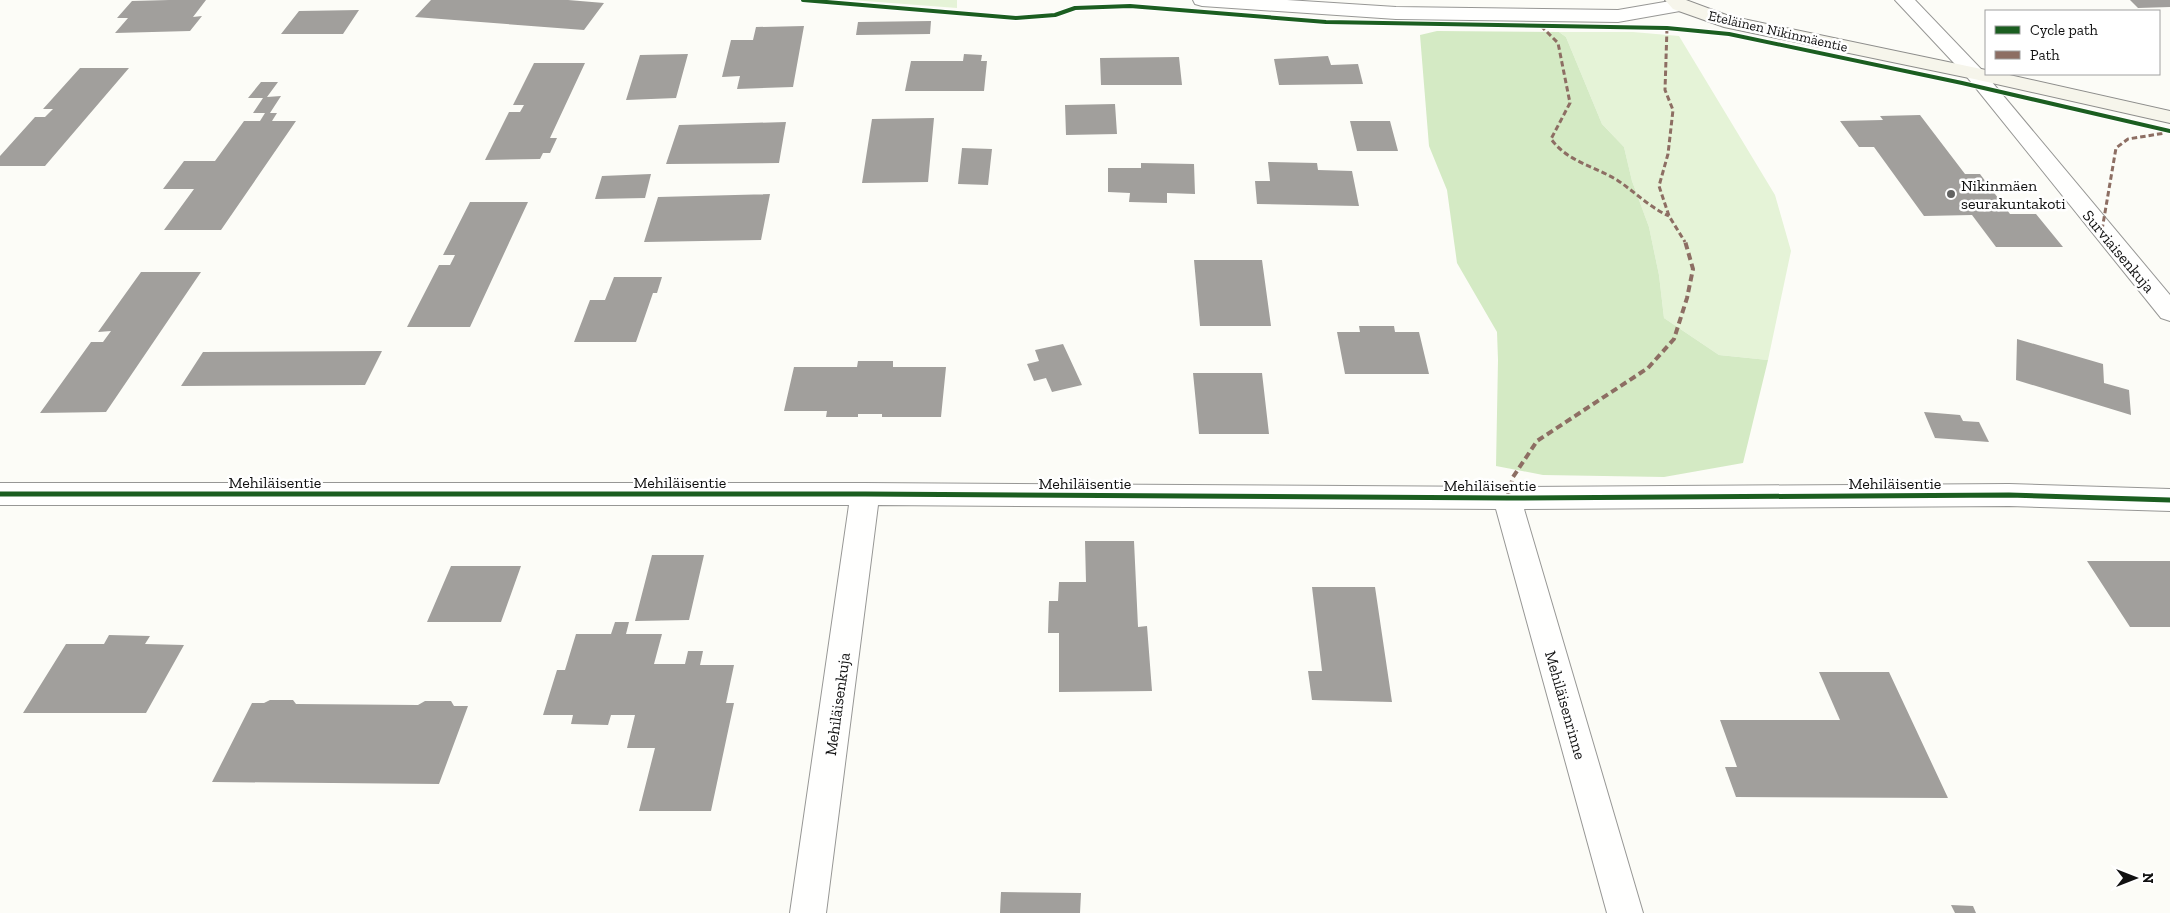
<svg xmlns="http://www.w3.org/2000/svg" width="2170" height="913" viewBox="0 0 2170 913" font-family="'Zilla Slab',serif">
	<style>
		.green { fill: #e5f3d7 }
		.forest { fill: #d4eac4 }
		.building { fill: #a19f9c }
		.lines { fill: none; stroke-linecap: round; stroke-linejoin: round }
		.street-casing { stroke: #979795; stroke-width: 2 }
		.secondary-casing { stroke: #8d8d8b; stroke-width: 2 }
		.street { fill: #fffffe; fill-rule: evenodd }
		.secondary { fill: #f6f5eb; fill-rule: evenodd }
		.quiet-far1 { stroke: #8d6e63; stroke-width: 3; stroke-dasharray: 5.5 3; stroke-linecap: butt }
		.quiet { stroke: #8d6e63; stroke-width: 4; stroke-dasharray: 7 4; stroke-linecap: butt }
		.cycleway-far1-casing { stroke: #fff; stroke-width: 6 }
		.cycleway-casing { stroke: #fff; stroke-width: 8 }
		.cycleway-far1 { stroke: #1b5e20; stroke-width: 4 }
		.cycleway { stroke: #1b5e20; stroke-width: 5 }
		.poi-dot { fill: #636362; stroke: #fff; stroke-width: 2 }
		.labels { text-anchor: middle; stroke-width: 5; stroke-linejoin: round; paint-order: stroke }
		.far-street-label { font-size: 14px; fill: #111; stroke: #fff }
		.poi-label { font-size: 16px; fill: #111; stroke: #fff; text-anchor: start }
		.street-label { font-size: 16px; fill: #111; stroke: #fff }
	</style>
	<rect width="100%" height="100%" fill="#fcfcf7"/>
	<!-- green -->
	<path class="green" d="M852 0H957V8Z
		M1559 32H1633L1679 36 1775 195 1791 251 1768 360 1719 355 1664 318 1659 275 1649 227 1632 181 1624 147 1602 124 1566 37Z"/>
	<!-- forest -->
	<path class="forest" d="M1437 31 1559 32 1566 37 1602 124 1624 147 1632 181 1649 227 1659 275 1664 318 1719 355 1768 360 1743 463 1664 477 1543 475 1496 466 1498 360 1497 332 1457 263 1447 190 1429 146 1420 35Z"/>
	<!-- building -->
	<path class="building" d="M169 0H206L193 17 202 16 190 31 115 33 128 18H117L132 1Z
		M431 0H568L604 3 584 30 415 17Z
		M2130 0H2170V7L2138 8Z
		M359 10 343 34H281L299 11Z
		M931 21 930 34 856 35 858 22Z
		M804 26 793 87 737 89 740 76 722 77 731 40H753L756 27Z
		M688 54 676 98 626 100 640 55Z
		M964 54 982 55 981 61H987L984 91H905L911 61H963Z
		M1328 56 1331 65 1358 64 1363 84 1279 85 1274 59Z
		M1179 57 1182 85H1101L1100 58Z
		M534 63H585L550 138H557L550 153H543L540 159 485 160 509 112H520L524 105H513Z
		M80 68H129L45 166H0V156L35 117H45L53 109H43Z
		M261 82H278L267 97 281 96 270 113H277L272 121H296L221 230H164L194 189H163L184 161H215L244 121H260L265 113H253L263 98H248Z
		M1115 104 1117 134 1066 135 1065 105Z
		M1920 115 1965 174H1980L2010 214H2036L2063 247H1996L1972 215 1924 216 1874 147H1859L1840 121 1883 120 1880 116Z
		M934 118 928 182 862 183 872 119Z
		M1350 121H1390L1398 151H1357Z
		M786 122 779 163 666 164 679 125Z
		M962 148 992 149 988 185 958 184Z
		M1268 162 1317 163 1318 170 1352 171 1359 206 1257 204 1255 181H1270Z
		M1141 163 1194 164 1195 194 1167 193V203L1129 202 1130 193 1108 192V168H1141Z
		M651 174 645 198 595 199 602 176Z
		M770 194 761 240 644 242 658 197Z
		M470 202H528L470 327H407L439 265H450L455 255H443Z
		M1194 260H1262L1271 326H1200Z
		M141 272H201L106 412 40 413 91 342H103L111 331 98 332Z
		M614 277H662L657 293H653L636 342H574L590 300H605Z
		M1359 326H1394L1395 332H1419L1429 374H1345L1337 332H1360Z
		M2017 339 2103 364 2104 383 2129 390 2131 415 2016 380Z
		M1063 344 1082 385 1052 392 1046 378 1034 381 1027 364 1039 361 1035 350Z
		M382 351 365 385 181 386 203 352Z
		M858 361H893V367H946L941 417H882V414H858V417H826L827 411H784L794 367H857Z
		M1193 373H1262L1269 434H1199Z
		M1924 412 1960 415 1963 421 1979 422 1989 442 1935 438Z
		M1085 541H1134L1138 627 1147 626 1152 691 1059 692V633H1048L1049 601H1058L1059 582H1086Z
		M652 555H704L689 620 635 621Z
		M2087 561H2170V627H2130Z
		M451 566H521L501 622H427Z
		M1312 587H1375L1392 702 1312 700 1308 671H1322Z
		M615 622H629L626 634H662L654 664H685L688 651H703L700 665H734L726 703H734L711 811H639L655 748H627L635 715H611L608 725 571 724 573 715H543L557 670H565L576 634H611Z
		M109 635 150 636 145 644 184 645 146 713H23L66 644H104Z
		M1819 672H1889L1948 798 1736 797 1725 767H1737L1720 720H1840Z
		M270 700H293L296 704 418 705 425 701H451L454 706H468L439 784 212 782 252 703H264Z
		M1001 892 1081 893 1080 913H1000Z
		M1951 905 1973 906 1976 913H1955Z"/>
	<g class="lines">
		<defs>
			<path id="street" d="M1193 0H1287L1396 7 1618 10 1676 0 1687 1 1690 5 1687 9 1680 11 1618 22 1396 19 1202 6 1195 4Z
				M1895 0H1915L1981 69 2170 295V321L2161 318 1967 77Z
				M0 483H865L1507 487 2009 484 2170 489V511L2009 506 1524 509 1643 913H1607L1496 509 878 505 826 913H790L849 505H0Z"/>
			<path id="secondary" d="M1665 0H1686L1729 16 1986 70V74H2005L2170 111V123L1974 79 1724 27 1673 9Z"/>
		</defs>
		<!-- street casing -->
		<use href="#street" class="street-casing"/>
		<!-- secondary casing -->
		<use href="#secondary" class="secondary-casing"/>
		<!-- street -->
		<use href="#street" class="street"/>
		<!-- secondary -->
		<use href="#secondary" class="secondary"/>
		<!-- quiet-far1 -->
		<path class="quiet-far1" d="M1541 26 1558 43 1570 103 1551 139C1568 162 1594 166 1617 180 1635 192 1649 207 1669 216
			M1667 28 1665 90 1673 110 1668 154 1659 186 1669 216 1685 242
			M2102 230 2116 148 2128 139 2165 133"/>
		<!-- quiet -->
		<path class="quiet" d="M1507 498 1513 477 1537 441 1648 368 1674 339 1687 298 1693 269 1685 241"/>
		<defs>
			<path id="cycleway-far1" d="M803 0 1016 18 1055 15 1075 8 1130 6 1326 22 1667 28 1729 34 1962 83 2170 131"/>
			<path id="cycleway" d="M0 494H865L1507 498 2009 495 2170 500"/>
		</defs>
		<!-- cycleway-far1 casing -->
		<use href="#cycleway-far1" class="cycleway-far1-casing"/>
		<!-- cycleway casing -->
		<use href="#cycleway" class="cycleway-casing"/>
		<!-- cycleway-far1 -->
		<use href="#cycleway-far1" class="cycleway-far1"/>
		<!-- cycleway -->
		<use href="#cycleway" class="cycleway"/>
	</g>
	<!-- markers -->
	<circle class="poi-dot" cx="1951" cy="194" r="5"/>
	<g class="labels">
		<!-- far-street labels -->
		<g class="far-street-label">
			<text transform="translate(1778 31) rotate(13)" y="5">Eteläinen Nikinmäentie</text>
		</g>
		<!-- poi labels -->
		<g class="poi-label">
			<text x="1961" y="191">Nikinmäen<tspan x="1961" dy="18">seurakuntakoti</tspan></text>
		</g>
		<!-- street labels -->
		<g class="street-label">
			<text transform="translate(2119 251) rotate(50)" y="6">Surviaisenkuja</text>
			<text x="275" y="488">Mehiläisentie</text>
			<text x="680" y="488">Mehiläisentie</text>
			<text x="1085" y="489">Mehiläisentie</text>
			<text x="1895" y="489">Mehiläisentie</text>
			<text x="1490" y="491">Mehiläisentie</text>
			<text transform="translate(837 704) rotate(-82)" y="6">Mehiläisenkuja</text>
			<text transform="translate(1566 705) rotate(74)" y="6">Mehiläisenrinne</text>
		</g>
	</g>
	<!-- legend -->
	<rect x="1985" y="10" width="175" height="65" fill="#ffffff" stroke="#a0a0a0"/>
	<rect x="1995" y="26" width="25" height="8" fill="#1b5e20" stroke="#a0a0a0"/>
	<text x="2030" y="35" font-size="15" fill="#111111">Cycle path</text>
	<rect x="1995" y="51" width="25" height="8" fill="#8d6e63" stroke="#a0a0a0"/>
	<text x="2030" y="60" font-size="15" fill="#111111">Path</text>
	<!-- north arrow -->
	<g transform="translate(2135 878) rotate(90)" stroke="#ffffff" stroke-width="4" paint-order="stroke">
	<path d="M0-4L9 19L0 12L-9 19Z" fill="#111111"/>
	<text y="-8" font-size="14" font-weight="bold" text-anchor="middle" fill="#111111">N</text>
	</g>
</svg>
